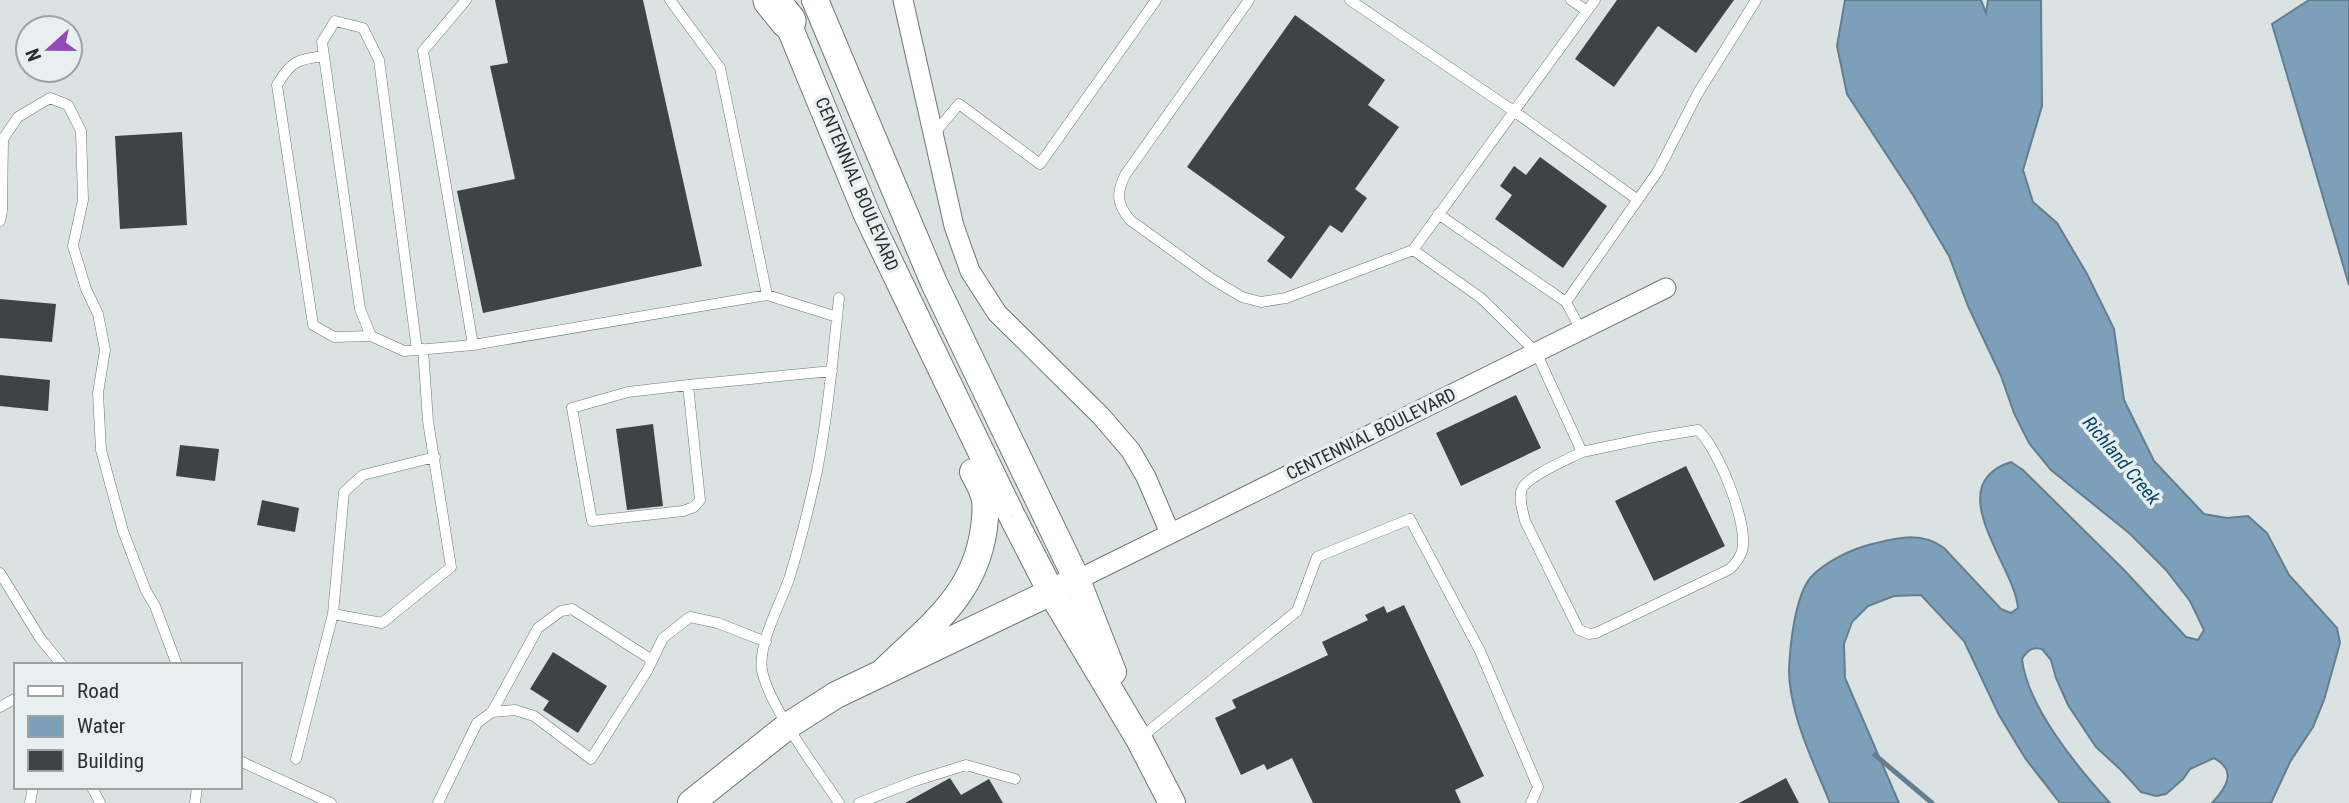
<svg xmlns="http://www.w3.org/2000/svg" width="2349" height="803" viewBox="0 0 2349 803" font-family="'Roboto Condensed',sans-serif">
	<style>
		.water { fill: #7ca0ba; stroke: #647e90; stroke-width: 2 }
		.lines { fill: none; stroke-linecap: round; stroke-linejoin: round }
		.stream { stroke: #647e90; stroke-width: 5 }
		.building { fill: #3e4446 }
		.lane-casing { stroke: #707676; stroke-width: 11 }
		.street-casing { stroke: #707676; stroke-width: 21 }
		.secondary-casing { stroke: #707676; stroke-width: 28 }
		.highway-casing { stroke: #707676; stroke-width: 37 }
		.lane { stroke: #fff; stroke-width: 10 }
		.street { stroke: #fff; stroke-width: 19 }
		.secondary { stroke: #fff; stroke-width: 26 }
		.highway { stroke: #fff; stroke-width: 35 }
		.labels { text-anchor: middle; stroke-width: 7; stroke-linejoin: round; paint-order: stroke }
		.street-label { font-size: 18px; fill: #2c2f2f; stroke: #e8efef }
		.water-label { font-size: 19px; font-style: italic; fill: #03456a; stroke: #e8efef }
	</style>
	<rect width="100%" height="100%" fill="#dbe2e2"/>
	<!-- water -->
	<path class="water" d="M1845 0H1981L1986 13 1988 0H2041L2042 106 2023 170 2033 202 2057 223 2087 274 2114 329 2124 400 2154 461 2204 514 2227 518 2248 516 2267 533 2289 575 2337 628 2340 643 2324 700 2313 727 2290 762 2271 803H2212C2226 788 2238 771 2214 758L2190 769 2183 779 2166 794 2156 796 2141 792 2121 770 2096 747 2068 705 2056 678 2051 660 2042 649C2032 646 2027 651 2022 659 2027 706 2078 768 2110 803H2060L2025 758 1999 715 1964 641 1921 595 1894 596 1868 606 1852 622 1844 644 1845 678 1899 803H1830C1819 775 1805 747 1797 718 1793 704 1789 684 1789 670 1790 645 1795 596 1811 577 1826 561 1852 549 1872 544 1897 538 1921 531 1944 548L2001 609 2011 613 2018 608C2015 566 1939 485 2011 462L2023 470 2125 571 2186 637 2198 640 2204 630 2190 601 2166 570 2129 533 2051 470 2029 443 2014 413 2001 376 1968 306 1949 256 1913 195 1847 94 1837 46Z
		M2309 0H2349V285L2272 24Z"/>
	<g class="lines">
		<!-- stream -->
		<path class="stream" d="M1875 755 1932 803"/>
	</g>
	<!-- building -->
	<path class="building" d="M495 0H643L702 266 483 313 457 191 515 179 490 66 508 63Z
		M1617 0H1734L1696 53 1658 26 1614 87 1575 59Z
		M1295 15 1385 80 1368 105 1399 127 1355 189 1367 198 1342 233 1330 225 1291 279 1267 261 1285 237 1187 167Z
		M182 132 187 225 120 229 115 136Z
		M1540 157 1607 206 1563 268 1495 219 1512 195 1500 186 1514 166 1526 175Z
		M0 299 56 304 52 342 0 338Z
		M0 375 50 380 48 411 0 406Z
		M1516 395 1541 448 1461 486 1436 433Z
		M653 424 663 506 627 510 616 429Z
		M180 445 219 449 215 481 176 476Z
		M1686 466 1725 546 1654 581 1615 501Z
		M262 500 299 508 295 532 257 525Z
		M1404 605 1484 776 1455 790 1461 803H1313L1292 758 1267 770 1264 764 1241 775 1215 718 1236 708 1232 700 1328 655 1322 642 1368 620 1365 615 1384 606 1387 613Z
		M553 652 607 686 578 733 543 710 549 701 530 689Z
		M950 778 961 795 989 779 1003 803H905Z
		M1786 778 1799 803H1739Z"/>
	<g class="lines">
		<defs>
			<path id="lane" d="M466 0 423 51 473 345 767 295 837 317
				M670 0 720 68 767 295
				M1249 0 1125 175C1116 194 1117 204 1130 220L1212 279 1242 297 1261 302 1286 298 1413 250
				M1350 0 1515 112 1638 200
				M1571 0 1587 11 1413 250 1481 298 1536 352 1582 452C1569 459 1527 476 1522 489 1518 499 1523 511 1525 521L1579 630 1589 634 1596 633 1730 569C1736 563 1740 558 1742 551 1749 524 1718 448 1698 430L1648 438 1582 452
				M1587 11 1595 0
				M324 56C298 59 291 61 277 85L313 325 334 337 371 336
				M933 135 959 104 1040 164 1156 0
				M1438 214 1566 302 1658 171 1698 93 1756 0
				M0 221 2 211 3 139 18 117 50 98 68 105 81 131 83 200 73 246 86 289 98 314 105 350 98 393 101 450 123 531 146 591 155 606 177 665
				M1566 302 1581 330
				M417 350 404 351 371 336 360 309 322 42 335 21 363 28 379 60 417 350 473 345
				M688 385 628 392 572 408 592 521 683 511 694 507 700 500 688 385 832 371
				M0 573 40 638 62 665
				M333 614 382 623 451 567 428 421 423 349
				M0 707 16 698
				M492 712 538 628 561 611 572 609 652 660
				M1139 739 1297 611 1317 557 1410 519 1480 651 1538 787 1531 803
				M296 759 333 614 344 492 363 475 435 457
				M240 761 331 803
				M92 787 100 803
				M30 803 33 787
				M195 803 197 787
				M438 803 477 723 492 712 515 710 534 716 591 759 647 671 663 638 690 617 718 623 766 642
				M839 803C818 771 768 705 762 670 758 643 780 605 789 579 800 544 809 507 817 471 828 414 833 356 839 298
				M859 803 915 781 966 765 1015 779"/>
			<path id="street" d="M903 0 954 226 970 271 997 313 1101 416 1131 451 1146 477 1170 533
				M1077 580 1666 288"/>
			<path id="secondary" d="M815 0 934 283 1077 580 1113 672
				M780 4 867 215 1012 516 1051 592 1139 739 1172 803
				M885 670C930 626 975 595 984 528 985 519 987 505 984 496 982 488 977 480 973 472
				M691 803 789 725 836 695 1066 585"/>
			<path id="highway" d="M771 0 788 21"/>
		</defs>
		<!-- lane casing -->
		<use href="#lane" class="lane-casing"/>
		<!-- street casing -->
		<use href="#street" class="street-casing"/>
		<!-- secondary casing -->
		<use href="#secondary" class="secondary-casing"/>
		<!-- highway casing -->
		<use href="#highway" class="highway-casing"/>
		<!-- lane -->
		<use href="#lane" class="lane"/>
		<!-- street -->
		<use href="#street" class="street"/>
		<!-- secondary -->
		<use href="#secondary" class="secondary"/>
		<!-- highway -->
		<use href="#highway" class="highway"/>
	</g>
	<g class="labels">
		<!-- street labels -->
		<g class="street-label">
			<text transform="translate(857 184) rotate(67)" y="6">CENTENNIAL BOULEVARD</text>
			<text transform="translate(1371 434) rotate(-26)" y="6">CENTENNIAL BOULEVARD</text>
		</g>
		<!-- water labels -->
		<g class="water-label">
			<text transform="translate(2122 460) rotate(50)" y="7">Richland Creek</text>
		</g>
	</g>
	<!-- legend -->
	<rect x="14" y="663" width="228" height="126" fill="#e8efef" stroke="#9da2a2" stroke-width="2"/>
	<rect x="28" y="686" width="35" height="10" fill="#ffffff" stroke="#9da2a2" stroke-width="2"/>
	<text x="77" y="698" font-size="21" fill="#2c2f2f">Road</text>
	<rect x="28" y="716" width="35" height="21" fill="#7ca0ba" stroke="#9da2a2" stroke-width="2"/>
	<text x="77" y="733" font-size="21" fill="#2c2f2f">Water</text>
	<rect x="28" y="750" width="35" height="21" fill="#3e4446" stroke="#9da2a2" stroke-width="2"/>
	<text x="77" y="768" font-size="21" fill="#2c2f2f">Building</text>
	<!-- north arrow -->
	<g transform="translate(49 49) rotate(249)"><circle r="33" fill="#e8efef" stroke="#9da2a2" stroke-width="2"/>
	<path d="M0-5L12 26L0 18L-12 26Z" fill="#9249bc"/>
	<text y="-10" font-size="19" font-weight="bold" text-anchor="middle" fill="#2c2f2f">N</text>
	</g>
</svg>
